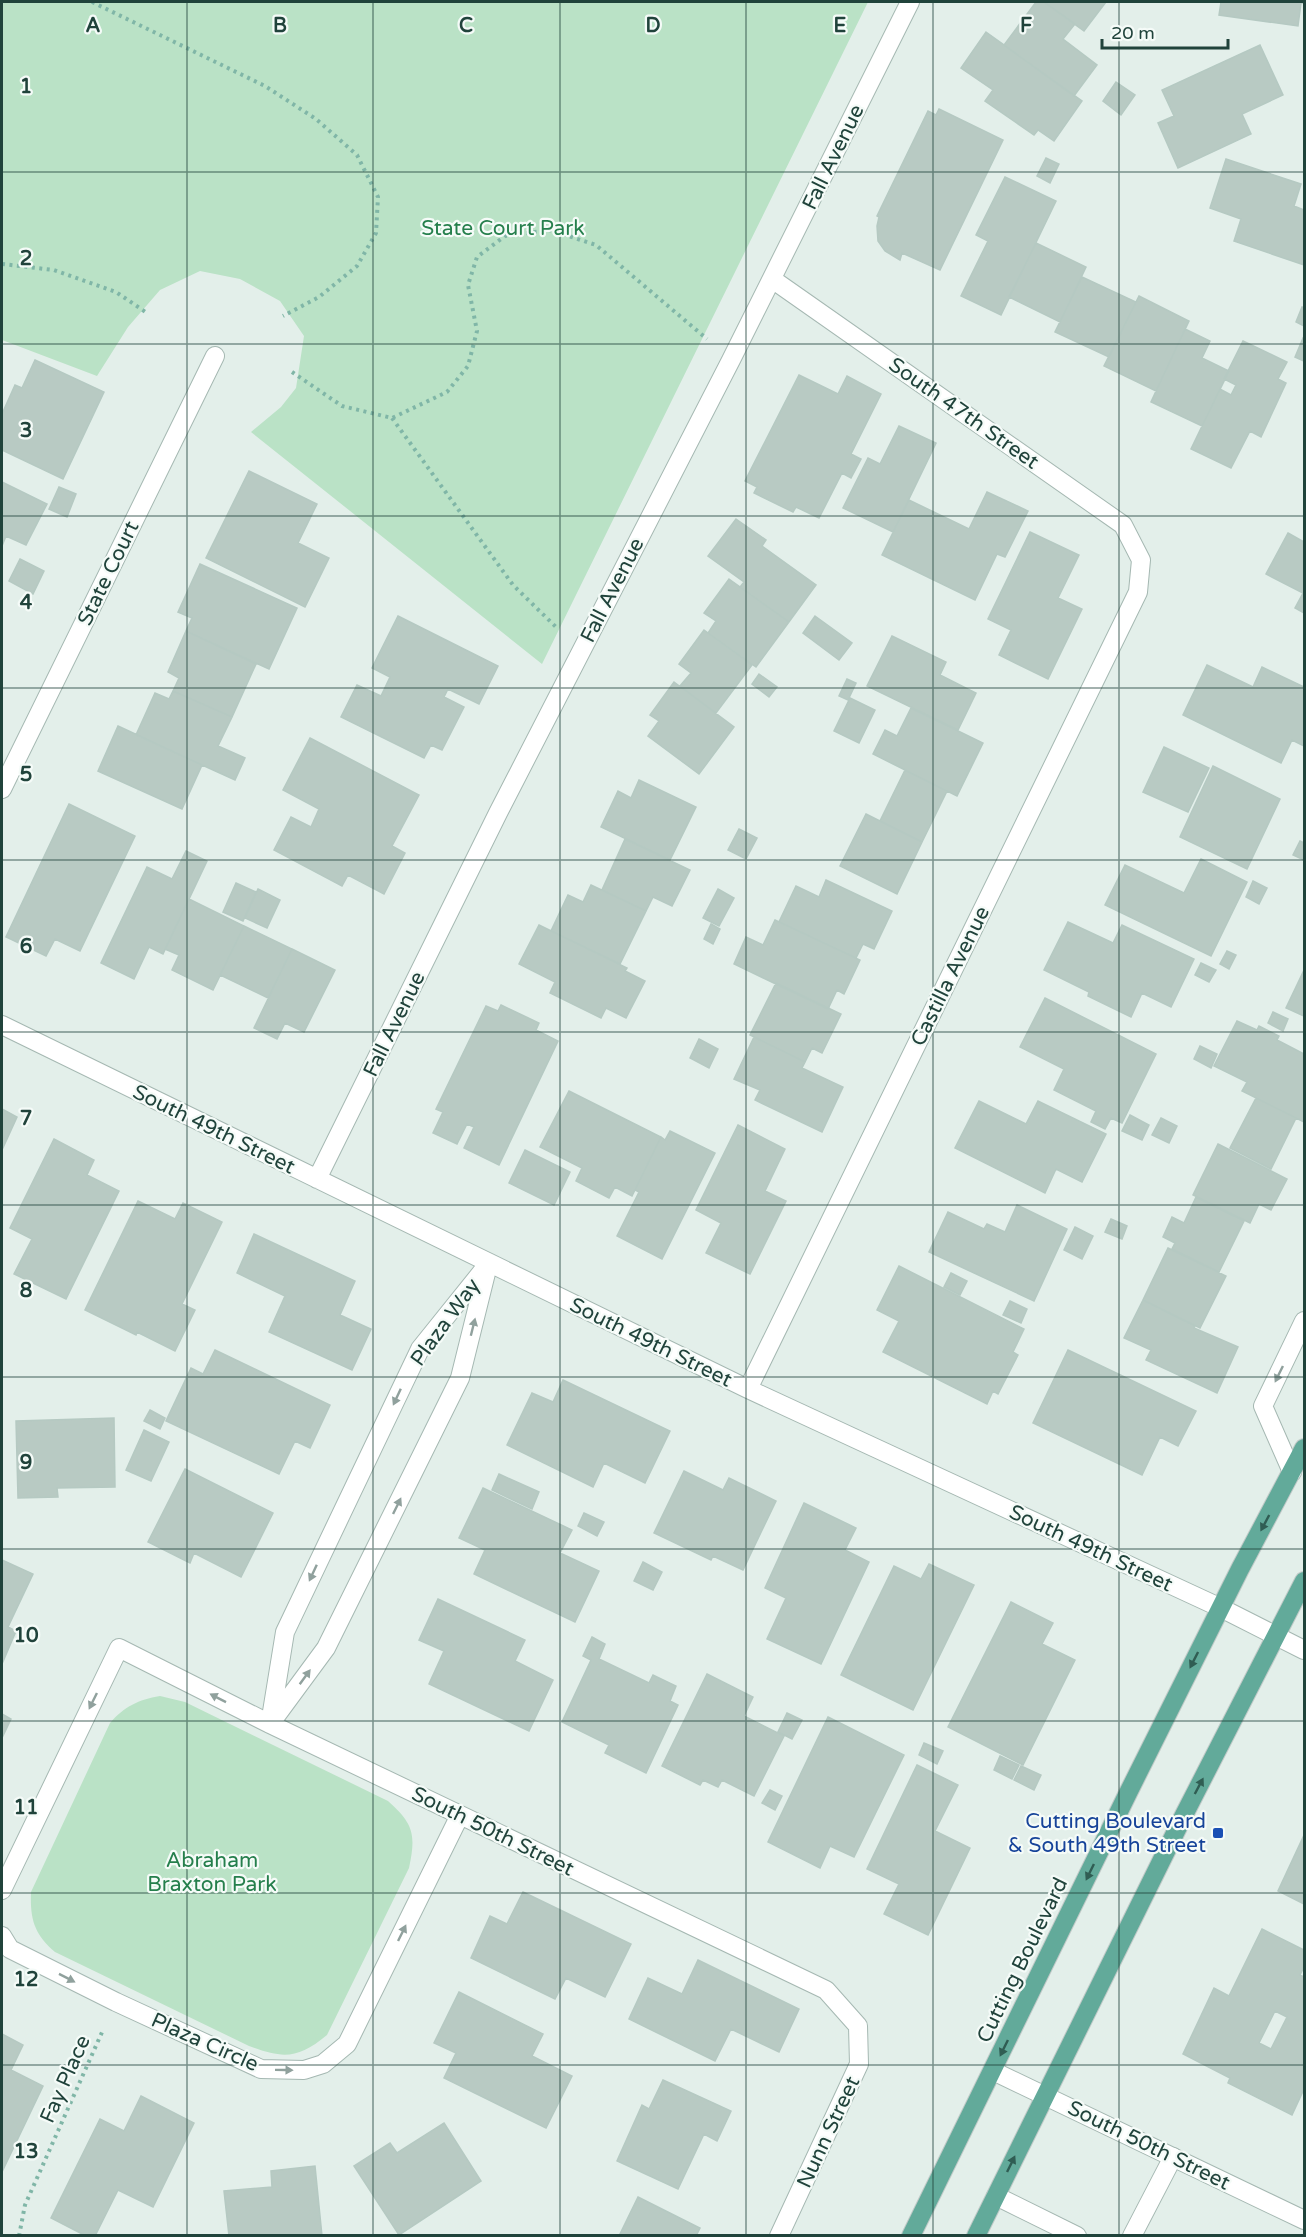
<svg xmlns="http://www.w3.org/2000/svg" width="1306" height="2237" viewBox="0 0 1306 2237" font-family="'Varela Round',sans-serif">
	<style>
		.green { fill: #bae2c6 }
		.building { fill: #b8cac3; stroke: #b5c9c2; stroke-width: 1.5; fill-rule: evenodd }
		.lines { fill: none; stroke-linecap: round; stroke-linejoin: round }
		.service-casing { stroke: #a5b8b2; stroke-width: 20 }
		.minor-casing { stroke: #a5b8b2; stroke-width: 20 }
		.primary-casing { stroke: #c1cac8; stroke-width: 20 }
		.path { stroke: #80b6a7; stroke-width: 4; stroke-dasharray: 3 4.5; stroke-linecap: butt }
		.service { stroke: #fff; stroke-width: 18 }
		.minor { stroke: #fff; stroke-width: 18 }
		.primary { stroke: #62aa9a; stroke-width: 18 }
		.oneway { fill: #90a19d }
		.oneway2 { fill: #305d53 }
		.grid { fill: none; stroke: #20433b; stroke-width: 1.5; stroke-opacity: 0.55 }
		.transit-dot { fill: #1a4fb4; stroke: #f5fbf8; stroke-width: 2 }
		.labels { text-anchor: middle; stroke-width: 4.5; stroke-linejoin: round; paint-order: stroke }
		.street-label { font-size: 21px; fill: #20433b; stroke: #f5fbf8 }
		.park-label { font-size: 21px; fill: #257f4c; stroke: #f5fbf8 }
		.transit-label { font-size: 21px; fill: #164399; stroke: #f5fbf8; text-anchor: end }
		.grid-label { font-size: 20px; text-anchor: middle; font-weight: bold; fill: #20433b; stroke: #f5fbf8; stroke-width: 4.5; stroke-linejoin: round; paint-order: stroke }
	</style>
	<rect width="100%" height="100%" fill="#e3efea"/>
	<!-- green -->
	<path class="green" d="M2 2H868L542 664 251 432 281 407 296 388 304 336 280 301 240 279 200 271 160 290 128 327 97 376 2 340Z
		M160 1696 185 1702 388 1801C414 1824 416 1835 409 1868L327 2035C298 2059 283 2059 249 2046L55 1952C34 1934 30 1919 31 1892L110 1723C125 1706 138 1700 160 1696Z"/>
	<!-- building -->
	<path class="building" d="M1036 2H1044L1075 24 1063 39 1097 65 1074 96 1004 45Z
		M1044 2H1106L1084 31Z
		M1221 2H1304V3H1301L1298 26 1219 15Z
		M986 32 1082 101 1054 141 1038 130 1034 135 985 101 993 90 961 68Z
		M1260 45 1283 95 1242 114 1251 134 1178 168 1158 123 1174 116 1162 90Z
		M1116 82 1135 95 1121 115 1103 101Z
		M939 109 1003 140 940 270 902 253 900 260 885 251 878 241 877 226 879 217 877 216 928 111 936 115Z
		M1046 158 1059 164 1050 183 1037 176Z
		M1226 159 1301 184 1294 206 1304 210V265L1234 241 1241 219 1210 208Z
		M1005 177 1056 201 1001 315 961 296 988 241 976 235Z
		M1036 243 1086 267 1060 322 1009 297Z
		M1082 277 1136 302 1109 357 1055 332Z
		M1139 296 1189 321 1156 391 1104 366Z
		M1302 307 1304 308V326L1296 322Z
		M1185 329 1210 341 1202 358 1229 371 1202 426 1151 402Z
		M1303 338 1304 339V361L1295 357Z
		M1243 341 1287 362 1278 379 1286 383 1261 437 1250 431 1231 468 1191 449 1220 389 1231 395 1236 385 1224 379Z
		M35 360 104 392 63 479 2 450V414L15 385 22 388Z
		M799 375 838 394 847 376 881 394 851 454 861 459 851 478 842 473 819 518 796 507 793 512 754 493 757 487 745 481Z
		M899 426 936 443 893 532 843 508 868 458 880 464Z
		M249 471 317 504 298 543 329 558 305 607 206 558Z
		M2 482 47 504 26 545 6 536 2 546Z
		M59 487 76 494 67 517 49 509Z
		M987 492 1028 511 1005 557 997 554 975 600 882 555 909 500 969 529Z
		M736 519 766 540 762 546 816 585 789 622 740 587 744 582 708 556Z
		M1030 532 1079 555 1058 598 1082 609 1048 679 999 655 1011 630 988 619Z
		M1288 533 1304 542V613L1295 608 1303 593 1266 574Z
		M20 559 44 571 33 594 9 581Z
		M200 564 297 608 269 669 186 631 192 618 178 612Z
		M729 579 789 622 756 667 708 633 716 621 704 613Z
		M398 616 498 666 479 704 448 689 444 697 464 707 442 750 431 745 424 758 341 717 357 685 381 696 390 677 372 668Z
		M815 616 852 643 839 660 803 633Z
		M704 630 752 665 716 713 680 686 691 673 679 664Z
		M186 631 256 664 232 717 173 691 179 678 168 672Z
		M892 636 946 662 940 675 976 693 958 730 867 686Z
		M1207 665 1253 687 1262 667 1304 687V746L1292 740 1281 763 1183 715Z
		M759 674 777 687 769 697 752 684Z
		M847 679 856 683 848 700 839 696Z
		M674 682 734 727 699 774 648 736 659 721 650 715Z
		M173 691 232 717 218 746 245 758 235 780 136 735 155 693 169 699Z
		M850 698 875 710 859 743 834 731Z
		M911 708 983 743 957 796 873 754 885 730 897 736Z
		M118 726 202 765 182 809 98 771Z
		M310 738 419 795 392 846 405 853 384 894 348 875 342 886 274 850 291 817 311 827 319 809 283 790Z
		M1164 747 1209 768 1188 812 1143 792Z
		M1213 766 1280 799 1247 869 1180 837Z
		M905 770 947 791 922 842 880 821Z
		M639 780 696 807 670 860 601 827 618 791 631 798Z
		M69 804 135 836 80 951 55 939 46 956 6 937Z
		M866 814 922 842 897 894 840 866Z
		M739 829 757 838 746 859 728 850Z
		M625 839 690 870 672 906 653 897 646 911 602 890Z
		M1300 841 1304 843V860L1293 855Z
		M186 851 207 861 163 954 149 947 134 979 101 963 147 867 172 879Z
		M1201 859 1247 882 1211 956 1105 905 1125 865 1184 893Z
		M826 880 892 911 874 949 863 944 856 958 779 922 796 886 819 897Z
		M1253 881 1267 888 1259 904 1246 897Z
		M236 883 256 892 243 921 223 912Z
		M591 885 646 911 620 964 551 931 568 895 583 902Z
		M258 889 280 900 267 928 245 918Z
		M718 889 734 898 719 926 703 918Z
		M189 899 244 926 213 990 172 970 179 955 165 949Z
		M775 920 860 960 844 994 837 990 828 1009 734 964 746 937 763 945Z
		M1068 922 1113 943 1122 925 1194 959 1171 1007 1142 993 1131 1017 1088 996 1089 992 1044 970Z
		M711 924 720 929 713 944 704 939Z
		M539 925 627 968 625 971 645 981 626 1018 606 1008 601 1018 550 993 555 982 519 964Z
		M244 926 292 949 268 998 220 975Z
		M292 949 335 970 304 1032 285 1023 277 1039 254 1028Z
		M1227 951 1236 955 1229 969 1220 964Z
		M1201 963 1216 970 1209 982 1195 975Z
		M1304 970V1016L1286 1008Z
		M776 983 841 1014 822 1053 812 1048 805 1062 750 1035Z
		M1045 998 1156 1054 1122 1123 1111 1118 1105 1129 1091 1122 1096 1111 1054 1090 1064 1069 1020 1047Z
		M501 1005 539 1023 536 1030 558 1041 499 1165 464 1148 474 1127 467 1124 457 1144 433 1133 443 1112 436 1109 486 1006 498 1011Z
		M1273 1012 1288 1019 1283 1031 1268 1023Z
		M1237 1021 1257 1030 1259 1026 1279 1036 1277 1040 1304 1054V1122L1242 1091 1247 1082 1214 1066Z
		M754 1037 805 1062 802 1068 843 1087 822 1132 755 1100 760 1090 734 1079Z
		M699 1039 718 1049 709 1068 690 1058Z
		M1200 1046 1217 1054 1211 1068 1194 1059Z
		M569 1091 661 1137 632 1196 615 1187 609 1198 576 1181 582 1168 540 1147Z
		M1256 1098 1296 1118 1271 1169 1230 1148Z
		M979 1101 1026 1124 1038 1101 1106 1134 1082 1182 1056 1169 1045 1193 955 1148Z
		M2 1109 17 1117 2 1150Z
		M1130 1115 1149 1125 1142 1140 1122 1131Z
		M1161 1118 1177 1126 1169 1143 1152 1135Z
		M738 1125 785 1149 765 1191 786 1201 750 1274 706 1253 721 1223 696 1210Z
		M670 1131 715 1153 662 1259 617 1236 639 1192 635 1190 661 1137 665 1140Z
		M54 1139 94 1160 87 1175 119 1191 66 1299 14 1274 32 1239 10 1228Z
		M1218 1144 1287 1179 1271 1210 1259 1204 1250 1223 1193 1195Z
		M525 1150 570 1172 554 1205 509 1183Z
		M1196 1197 1244 1221 1219 1272 1172 1249 1175 1243 1163 1237 1172 1217 1184 1223Z
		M138 1201 175 1219 183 1203 222 1222 182 1304 195 1310 175 1351 137 1332 136 1335 85 1310Z
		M1017 1205 1067 1229 1034 1301 929 1252 948 1212 984 1229 987 1224 1005 1232Z
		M1111 1219 1127 1226 1122 1239 1105 1232Z
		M1075 1227 1093 1236 1082 1259 1064 1250Z
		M254 1234 355 1281 340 1315 371 1329 352 1370 269 1332 285 1296 237 1273Z
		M1168 1248 1226 1276 1200 1328 1143 1300Z
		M899 1266 1024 1329 1013 1352 1018 1355 998 1394 993 1391 987 1404 883 1352 899 1321 877 1310Z
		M951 1273 967 1281 960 1295 944 1287Z
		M1143 1300 1195 1326 1194 1328 1238 1347 1217 1393 1146 1360 1151 1350 1124 1338Z
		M1010 1301 1027 1309 1021 1323 1003 1315Z
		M215 1350 330 1405 310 1448 295 1441 279 1474 166 1421 191 1368 203 1374Z
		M1068 1350 1196 1411 1178 1446 1160 1437 1142 1475 1033 1423Z
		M563 1380 670 1431 645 1483 604 1463 593 1487 507 1445 532 1393 553 1402Z
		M150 1410 165 1418 160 1429 144 1421Z
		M114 1418 115 1487 57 1488 58 1497 18 1498 16 1421Z
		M144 1430 169 1442 151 1481 126 1470Z
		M185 1469 273 1513 241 1577 194 1553 190 1563 148 1542Z
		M684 1471 723 1490 729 1478 776 1501 743 1570 713 1556 711 1560 654 1533Z
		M499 1474 539 1492 532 1509 492 1490Z
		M483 1488 572 1530 560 1553 599 1571 575 1622 474 1574 485 1550 459 1538Z
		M804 1503 856 1528 845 1550 869 1562 821 1664 767 1639 786 1598 765 1588Z
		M584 1513 604 1522 597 1536 578 1526Z
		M2 1560 33 1574 8 1627 16 1631 2 1664Z
		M643 1562 662 1572 653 1590 634 1581Z
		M929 1564 974 1585 913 1710 841 1675 894 1566 921 1579Z
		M438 1599 525 1640 515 1661 553 1680 529 1731 429 1684 444 1651 419 1640Z
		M1011 1602 1053 1623 1042 1644 1075 1660 1023 1765 948 1727Z
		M592 1637 605 1644 599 1659 649 1683 653 1675 676 1686 670 1701 678 1705 646 1773 605 1753 609 1745 562 1722 591 1660 583 1656Z
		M707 1674 753 1697 744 1716 784 1736 754 1796 722 1780 718 1787 703 1780 700 1785 662 1766Z
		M787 1713 802 1720 792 1739 778 1732Z
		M2 1714 11 1719 2 1738Z
		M828 1717 904 1755 854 1857 830 1846 820 1868 768 1842Z
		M924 1743 943 1751 937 1764 919 1755Z
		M1000 1756 1019 1765 1012 1779 994 1770Z
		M917 1765 958 1785 935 1831 970 1848 928 1935 884 1914 899 1884 867 1869Z
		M1021 1766 1041 1775 1034 1790 1014 1780Z
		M770 1790 782 1796 775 1810 762 1803Z
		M1304 1835V1904L1278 1891Z
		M523 1892 631 1944 605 1997 566 1978 555 1999 471 1958 490 1916 507 1924Z
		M1262 1929 1304 1950V1967L1300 1975 1304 1977V2089L1292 2115 1228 2083 1230 2078 1183 2054 1214 1988 1229 1996ZM1275 2011 1287 2017 1271 2049 1259 2043Z
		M698 1960 799 2009 779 2052 731 2029 715 2061 629 2019 648 1978 682 1994Z
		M459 1992 543 2034 532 2056 572 2076 546 2128 444 2078 456 2053 434 2043Z
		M2 2034 23 2045 11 2070 43 2086 2 2172Z
		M663 2080 731 2111 717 2141 704 2134 678 2189 617 2161 642 2105 649 2109Z
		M141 2096 194 2123 153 2207 118 2190 95 2236H86L51 2218 100 2119 124 2131Z
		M444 2123 481 2181 399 2235 354 2166 390 2143 397 2153Z
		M315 2166 322 2236H229L224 2191 272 2187 271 2171Z
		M638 2197 700 2228 696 2236H619Z"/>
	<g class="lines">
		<defs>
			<path id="service" d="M996 2196 1077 2236
				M1132 2236 1173 2157"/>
			<path id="minor" d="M2 789 215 356
				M2 1025 748 1389 1221 1608 1304 1650
				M317 1179 498 813 731 360 910 2
				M748 1389 1138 592 1141 560 1123 525 772 279
				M1292 1472 1263 1406 1304 1321
				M273 1720 326 1648 460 1378 487 1269
				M270 1724 285 1632 420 1349 489 1263
				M2 1890 119 1648 270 1724 826 1990 858 2026 859 2064 779 2236
				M2 1936 10 1949 116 2002 261 2069 304 2070 323 2064 347 2044 460 1815
				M993 2071 1304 2220"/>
			<path id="primary" d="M911 2236 1129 1791 1240 1569 1304 1448
				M976 2236 1184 1815 1304 1581"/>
		</defs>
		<!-- service casing -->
		<use href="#service" class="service-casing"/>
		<!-- minor casing -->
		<use href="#minor" class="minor-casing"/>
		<!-- primary casing -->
		<use href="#primary" class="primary-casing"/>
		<!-- path -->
		<path class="path" d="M92 2 265 86 316 119 357 155 378 197 376 233 357 266 319 297 283 316
			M2 264 54 270 116 292 147 313
			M292 372 342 406 392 418 447 392 468 366 477 331 468 285 477 257 505 236 550 230 596 245 707 339
			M392 418 513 585 557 628
			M19 2236 25 2205 103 2030"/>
		<!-- service -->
		<use href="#service" class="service"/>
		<!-- minor -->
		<use href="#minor" class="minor"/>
		<!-- primary -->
		<use href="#primary" class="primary"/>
	</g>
	<!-- one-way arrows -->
	<defs><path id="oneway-solid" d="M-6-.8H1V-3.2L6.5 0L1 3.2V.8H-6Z" transform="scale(1.5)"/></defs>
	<g class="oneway">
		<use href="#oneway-solid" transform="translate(473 1327) rotate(-76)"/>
		<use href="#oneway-solid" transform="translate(1279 1374) rotate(116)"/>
		<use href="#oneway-solid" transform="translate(397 1397) rotate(115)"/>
		<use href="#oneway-solid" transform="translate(397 1506) rotate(-64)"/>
		<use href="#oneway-solid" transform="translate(313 1573) rotate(115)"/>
		<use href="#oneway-solid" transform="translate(305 1677) rotate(-54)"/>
		<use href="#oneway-solid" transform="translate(218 1698) rotate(-153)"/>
		<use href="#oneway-solid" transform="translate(93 1701) rotate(116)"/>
		<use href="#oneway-solid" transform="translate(402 1933) rotate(-64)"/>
		<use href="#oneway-solid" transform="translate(67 1978) rotate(27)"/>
		<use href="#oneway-solid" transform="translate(284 2070) rotate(1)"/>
	</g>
	<g class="oneway2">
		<use href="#oneway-solid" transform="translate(1265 1523) rotate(118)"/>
		<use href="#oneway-solid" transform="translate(1194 1660) rotate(117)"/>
		<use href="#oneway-solid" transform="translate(1199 1786) rotate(-62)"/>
		<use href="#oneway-solid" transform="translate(1090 1872) rotate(116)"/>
		<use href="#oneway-solid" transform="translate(1004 2048) rotate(116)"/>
		<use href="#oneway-solid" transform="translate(1011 2164) rotate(-64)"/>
	</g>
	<!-- grid -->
	<path class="grid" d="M187 2V2236M373 2V2236M560 2V2236M746 2V2236M933 2V2236M1119 2V2236M2 172H1304M2 344H1304M2 516H1304M2 688H1304M2 860H1304M2 1032H1304M2 1205H1304M2 1377H1304M2 1549H1304M2 1721H1304M2 1893H1304M2 2065H1304"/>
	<!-- markers -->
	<rect class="transit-dot" x="1212" y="1827" width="12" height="12" rx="3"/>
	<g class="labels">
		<!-- street labels -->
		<g class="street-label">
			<text transform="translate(833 157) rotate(-64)" y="7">Fall Avenue</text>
			<text transform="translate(964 413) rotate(35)" y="7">South 47th Street</text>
			<text transform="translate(108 573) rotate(-64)" y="7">State Court</text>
			<text transform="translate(612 590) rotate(-63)" y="7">Fall Avenue</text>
			<text transform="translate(950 976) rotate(-64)" y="7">Castilla Avenue</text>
			<text transform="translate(394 1024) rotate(-64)" y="7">Fall Avenue</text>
			<text transform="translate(214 1129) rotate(26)" y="7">South 49th Street</text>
			<text transform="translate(445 1322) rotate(-54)" y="7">Plaza Way</text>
			<text transform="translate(651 1342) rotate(26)" y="7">South 49th Street</text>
			<text transform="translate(1091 1548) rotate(25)" y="7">South 49th Street</text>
			<text transform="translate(493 1831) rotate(26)" y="7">South 50th Street</text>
			<text transform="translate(1022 1960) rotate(-64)" y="7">Cutting Boulevard</text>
			<text transform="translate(205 2042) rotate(24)" y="7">Plaza Circle</text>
			<text transform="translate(65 2079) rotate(-66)" y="7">Fay Place</text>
			<text transform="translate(828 2132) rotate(-65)" y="7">Nunn Street</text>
			<text transform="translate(1149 2145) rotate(26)" y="7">South 50th Street</text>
		</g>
		<!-- park labels -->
		<g class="park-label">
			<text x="503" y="235">State Court Park</text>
			<text x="212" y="1867">Abraham<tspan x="212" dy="24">Braxton Park</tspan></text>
		</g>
		<!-- transit labels -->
		<g class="transit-label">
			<text x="1206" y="1828">Cutting Boulevard<tspan x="1206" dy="24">&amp; South 49th Street</tspan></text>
		</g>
	</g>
	<g class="grid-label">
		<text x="93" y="32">A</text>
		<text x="280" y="32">B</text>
		<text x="466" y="32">C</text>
		<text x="653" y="32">D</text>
		<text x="840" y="32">E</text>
		<text x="1026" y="32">F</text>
		<text x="26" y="93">1</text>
		<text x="26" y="265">2</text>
		<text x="26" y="437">3</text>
		<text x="26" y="609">4</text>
		<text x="26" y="781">5</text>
		<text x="26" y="953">6</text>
		<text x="26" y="1125">7</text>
		<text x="26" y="1297">8</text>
		<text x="26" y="1469">9</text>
		<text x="26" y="1642">10</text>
		<text x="26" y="1814">11</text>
		<text x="26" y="1986">12</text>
		<text x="26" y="2158">13</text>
	</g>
	<!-- border -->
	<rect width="1306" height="2237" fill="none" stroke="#20433b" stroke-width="6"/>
	<!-- scale -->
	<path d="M1102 39v9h126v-9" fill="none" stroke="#20433b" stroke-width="3"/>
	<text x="1111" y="39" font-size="18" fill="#20433b" stroke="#f5fbf8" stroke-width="4.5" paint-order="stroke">20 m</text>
</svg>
